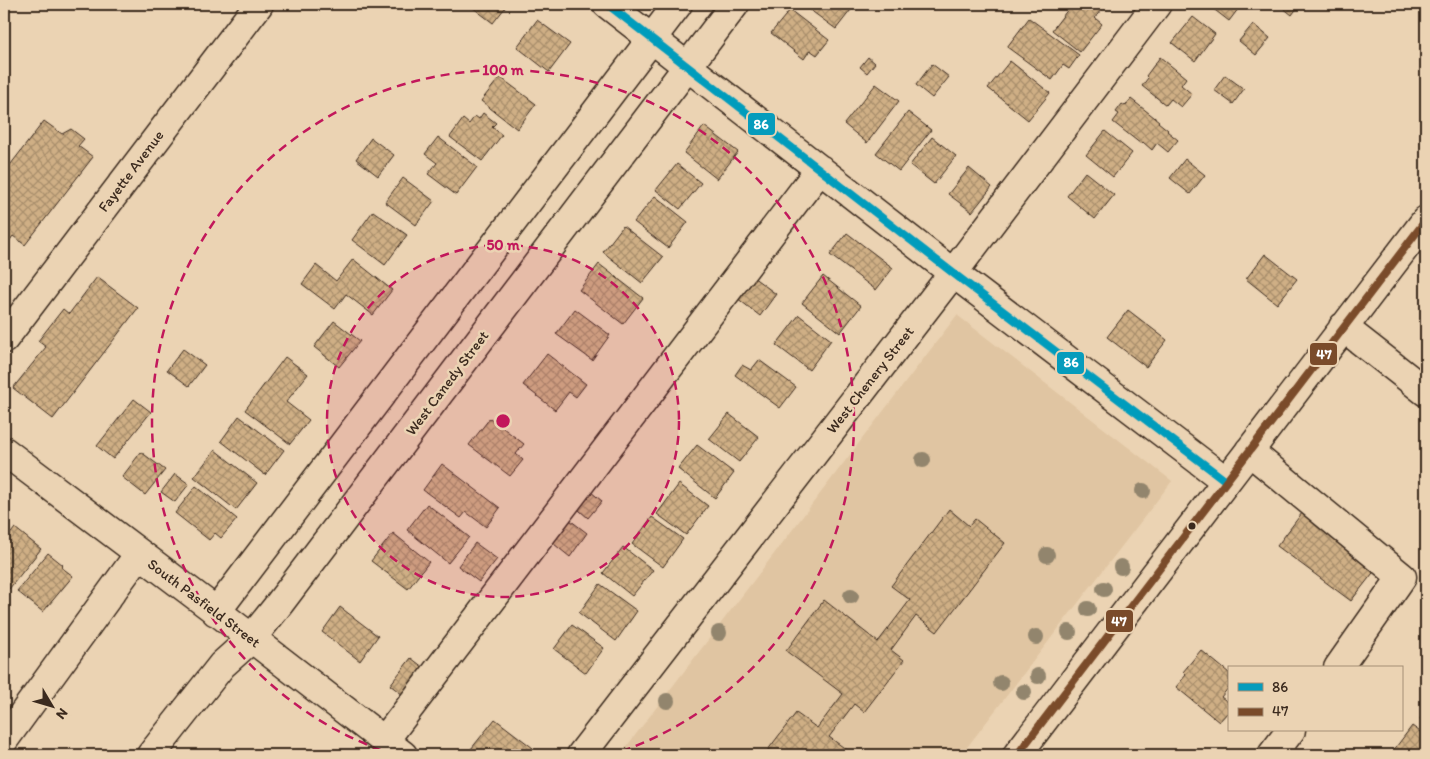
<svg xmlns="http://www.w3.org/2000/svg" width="1430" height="759" font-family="Itim,sans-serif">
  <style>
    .built { fill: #e0c5a2 }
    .building { fill: url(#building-cross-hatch); stroke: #3b2a1e }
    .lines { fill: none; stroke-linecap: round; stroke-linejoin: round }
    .minor-casing { stroke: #3b2a1e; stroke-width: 31 }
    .minor { stroke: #ebd3b3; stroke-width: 28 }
    .bus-1-casing { stroke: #ebd3b3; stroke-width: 11 }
    .bus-2-casing { stroke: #ebd3b3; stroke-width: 11 }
    .bus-1 { stroke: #069cbc; stroke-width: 8 }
    .bus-2 { stroke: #7a4b2a; stroke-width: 8 }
    .tree { fill: #92856d }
    .ring { fill: none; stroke: #c2185b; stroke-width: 2.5; stroke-dasharray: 9 6 }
    .bus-dot { fill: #3b2a1e; stroke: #ebd3b3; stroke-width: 2 }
    .labels { text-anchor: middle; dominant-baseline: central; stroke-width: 5; stroke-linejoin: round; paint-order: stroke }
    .street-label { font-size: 15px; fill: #3b2a1e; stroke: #ebd3b3 }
    .centre { fill: #c2185b; stroke: #ebd3b3; stroke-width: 2.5 }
    .ring-label { font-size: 15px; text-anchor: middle; font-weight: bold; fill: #c2185b; stroke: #ebd3b3; stroke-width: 5; stroke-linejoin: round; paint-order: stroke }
    .line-badge { stroke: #ebd3b3; stroke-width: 2 }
    .badge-label { font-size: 14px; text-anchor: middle; font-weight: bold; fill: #fff }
  </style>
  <defs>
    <pattern id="building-cross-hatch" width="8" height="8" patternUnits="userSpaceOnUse" patternTransform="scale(1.25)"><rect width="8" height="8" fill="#cfaf85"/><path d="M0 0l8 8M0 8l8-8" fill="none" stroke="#a98f6c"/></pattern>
  </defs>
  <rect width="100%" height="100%" fill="#ebd3b3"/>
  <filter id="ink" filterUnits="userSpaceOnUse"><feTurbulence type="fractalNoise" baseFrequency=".02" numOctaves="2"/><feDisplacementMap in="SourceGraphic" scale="10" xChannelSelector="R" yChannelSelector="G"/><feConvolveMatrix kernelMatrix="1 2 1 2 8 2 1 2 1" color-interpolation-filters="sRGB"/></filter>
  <g filter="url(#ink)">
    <path class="built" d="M957 315 1172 481 961 755H620Z"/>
    <path class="building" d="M375 4H390L384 11Z
      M468 4H508L493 23Z
      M802 4H851L854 6 836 29Z
      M1072 4H1099L1103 7 1095 18 1102 24 1080 52 1052 30Z
      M1207 4H1242L1229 21Z
      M1278 4H1300L1292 15Z
      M790 10 829 40 817 55 810 50 804 59 771 33Z
      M1193 17 1215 34 1195 61 1172 43Z
      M1029 18 1079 55 1069 69 1063 65 1052 80 1007 47Z
      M537 20 570 44 549 72 517 47Z
      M1253 24 1270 38 1256 55 1239 41Z
      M868 57 875 63 867 73 860 67Z
      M1160 57 1186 78 1181 85 1192 94 1181 107 1171 99 1166 105 1142 86 1148 78 1146 76Z
      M1010 61 1050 93 1028 120 988 88Z
      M932 64 949 77 932 98 916 85Z
      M1225 75 1244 89 1233 104 1214 90Z
      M500 77 536 104 517 129 481 101Z
      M876 84 899 101 867 143 844 124Z
      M1131 99 1159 121 1158 122 1168 130 1167 131 1178 140 1168 152 1157 143 1152 150 1143 142 1141 144 1113 122 1119 114 1116 112 1122 104 1125 106Z
      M908 112 931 130 899 171 876 153Z
      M483 113 496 123 492 127 502 135 482 161 450 137 463 119 469 124 475 116 479 119Z
      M44 121 62 134 71 129 84 139 78 146 93 157 25 245 13 236 4 248V173Z
      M704 126 738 152 717 179 684 153Z
      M1105 131 1132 153 1113 177 1086 155Z
      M438 137 477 167 456 195 428 174 437 163 425 154Z
      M932 137 956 156 934 184 910 165Z
      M371 138 394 155 378 176 356 159Z
      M1185 159 1205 175 1190 194 1170 178Z
      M677 164 701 183 680 209 656 190Z
      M969 168 992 187 972 212 948 194Z
      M1085 172 1114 195 1095 219 1067 196Z
      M403 178 434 201 416 225 385 202Z
      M655 196 688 222 668 248 634 222Z
      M373 211 407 235 385 265 352 240Z
      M623 226 663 257 642 283 603 252Z
      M847 233 893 268 876 290 830 255Z
      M1265 254 1297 279 1277 304 1246 279Z
      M353 259 392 290 373 315 346 294 335 309 302 284 316 265 336 281Z
      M599 264 643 298 623 324 579 290Z
      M823 276 861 306 840 333 802 303Z
      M97 277 138 308 53 419 13 388 46 347 38 341 63 309 69 314Z
      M753 277 776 294 760 316 737 298Z
      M575 309 610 335 592 360 556 334Z
      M1128 310 1167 340 1146 367 1107 337Z
      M799 315 831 340 809 370 776 345Z
      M334 321 360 341 339 367 314 347Z
      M183 349 205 365 189 386 167 370Z
      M547 354 586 384 576 397 569 392 555 410 523 385Z
      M285 357 308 374 286 402 309 420 290 444 245 410Z
      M759 360 796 387 780 408 735 375 742 365 751 370Z
      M134 399 151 412 113 459 97 446Z
      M729 414 759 437 739 462 709 439Z
      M239 416 284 450 265 475 221 441Z
      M490 418 524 444 516 454 523 460 510 476 469 445Z
      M697 445 734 473 715 498 678 469Z
      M215 450 257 483 236 510 194 477Z
      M141 452 165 470 145 495 122 477Z
      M442 464 500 508 486 527 466 512 461 518 423 490Z
      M175 474 189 484 175 502 161 492Z
      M679 484 708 506 686 535 657 514Z
      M196 486 237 519 221 538 215 533 209 540 175 513Z
      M585 487 602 501 588 518 572 504Z
      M427 504 469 537 448 563 407 530Z
      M949 509 969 526 975 519 1005 543 937 632 916 616 891 650 904 660 864 712 854 704 829 737 854 755H764L796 713 817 728 843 694 786 651 824 600 878 642 910 600 891 586Z
      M1302 513 1376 569 1351 601 1277 546Z
      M566 517 587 533 570 557 549 540Z
      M652 517 683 539 663 567 632 544Z
      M15 528 41 549 9 589 4 584V542Z
      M393 533 429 562 408 589 371 561Z
      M475 543 497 559 479 582 458 566Z
      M623 547 653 570 632 596 603 573Z
      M48 553 63 565 61 567 73 576 43 612 17 591Z
      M600 584 637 611 616 641 579 613Z
      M340 607 378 636 360 661 322 632Z
      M572 625 604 648 586 673 554 649Z
      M1201 650 1229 673V687L1221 697 1229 703V711L1219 722 1176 687 1186 675 1183 672Z
      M411 658 428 671 407 698 390 685Z
      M1426 710V724L1420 719Z
      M495 719 533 748 527 755H480L471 749Z
      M1412 726 1426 736V755H1398L1393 751Z"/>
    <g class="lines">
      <g class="minor-casing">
        <path id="minor" d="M607 4 953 273 1226 481
          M1343 327 1426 392
          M4 339 259 4
          M4 451 224 617 403 755
          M1249 451 1402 577 1338 668
          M216 612 678 4
          M4 740 139 554
          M384 741 820 169
          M151 755 222 665 251 639 276 608 735 4
          M581 755 953 273 1157 4
          M1017 755 1426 220
          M1272 755 1291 730"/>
      </g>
      <use href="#minor" class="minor"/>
      <g class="bus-1-casing">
        <path id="bus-1" d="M607 4 953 273 1226 481"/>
      </g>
      <g class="bus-2-casing">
        <path id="bus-2" d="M1017 755 1426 220"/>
      </g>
      <use href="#bus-1" class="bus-1"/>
      <use href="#bus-2" class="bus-2"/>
    </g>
    <g class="tree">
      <circle cx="923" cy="460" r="8"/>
      <circle cx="1143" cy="491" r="8"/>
      <circle cx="1047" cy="555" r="8"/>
      <circle cx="1121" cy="567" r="8"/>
      <circle cx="1104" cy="589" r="8"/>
      <circle cx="851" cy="596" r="8"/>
      <circle cx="1088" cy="609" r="8"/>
      <circle cx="1069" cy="632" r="8"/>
      <circle cx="719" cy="633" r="8"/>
      <circle cx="1036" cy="637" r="8"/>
      <circle cx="1038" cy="676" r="8"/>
      <circle cx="1001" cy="683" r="8"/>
      <circle cx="1024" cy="692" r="8"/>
      <circle cx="667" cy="701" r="8"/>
    </g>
  </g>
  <circle cx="503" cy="421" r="176" fill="#c2185b" fill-opacity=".12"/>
  <g class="ring">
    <circle cx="503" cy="421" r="176"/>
    <path d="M395 755A351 351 0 1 1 611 755"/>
  </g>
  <circle class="bus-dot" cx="1192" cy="526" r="4.5"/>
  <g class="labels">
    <g class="street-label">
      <text transform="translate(131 171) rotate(-53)">Fayette Avenue</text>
      <text transform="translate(870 380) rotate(-52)">West Chenery Street</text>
      <text transform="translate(447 383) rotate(-53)">West Canedy Street</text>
      <text transform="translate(204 603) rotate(37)">South Pasfield Street</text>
    </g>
  </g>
  <circle cx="503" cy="421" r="8" class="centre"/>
  <g class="ring-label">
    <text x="503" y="75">100 m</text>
    <text x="503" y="250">50 m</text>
  </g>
  <g class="line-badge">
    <rect x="747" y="112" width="29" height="24" rx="5" fill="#069cbc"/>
    <rect x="1309" y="342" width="29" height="24" rx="5" fill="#7a4b2a"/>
    <rect x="1056" y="351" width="29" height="24" rx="5" fill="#069cbc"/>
    <rect x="1105" y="609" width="29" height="24" rx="5" fill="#7a4b2a"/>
  </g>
  <g class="badge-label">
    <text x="761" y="129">86</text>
    <text x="1324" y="359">47</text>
    <text x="1071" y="367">86</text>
    <text x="1119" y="626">47</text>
  </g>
  <rect width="1430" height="759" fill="none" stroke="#ebd3b3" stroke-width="20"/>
  <rect x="10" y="10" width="1410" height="739" fill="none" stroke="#3b2a1e" stroke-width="2" filter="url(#ink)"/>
  <rect x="1228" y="666" width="175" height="65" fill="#ebd3b3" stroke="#a58f77"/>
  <rect x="1238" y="683" width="25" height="8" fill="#069cbc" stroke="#a58f77"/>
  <text x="1272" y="692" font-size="15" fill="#3b2a1e">86</text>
  <rect x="1238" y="708" width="25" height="8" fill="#7a4b2a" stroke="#a58f77"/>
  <text x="1272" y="716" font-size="15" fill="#3b2a1e">47</text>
  <g transform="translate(52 706) rotate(128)" stroke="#ebd3b3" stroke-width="4" paint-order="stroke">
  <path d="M0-4L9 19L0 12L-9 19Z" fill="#3b2a1e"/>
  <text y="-8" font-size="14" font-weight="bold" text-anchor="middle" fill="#3b2a1e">N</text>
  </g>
</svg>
